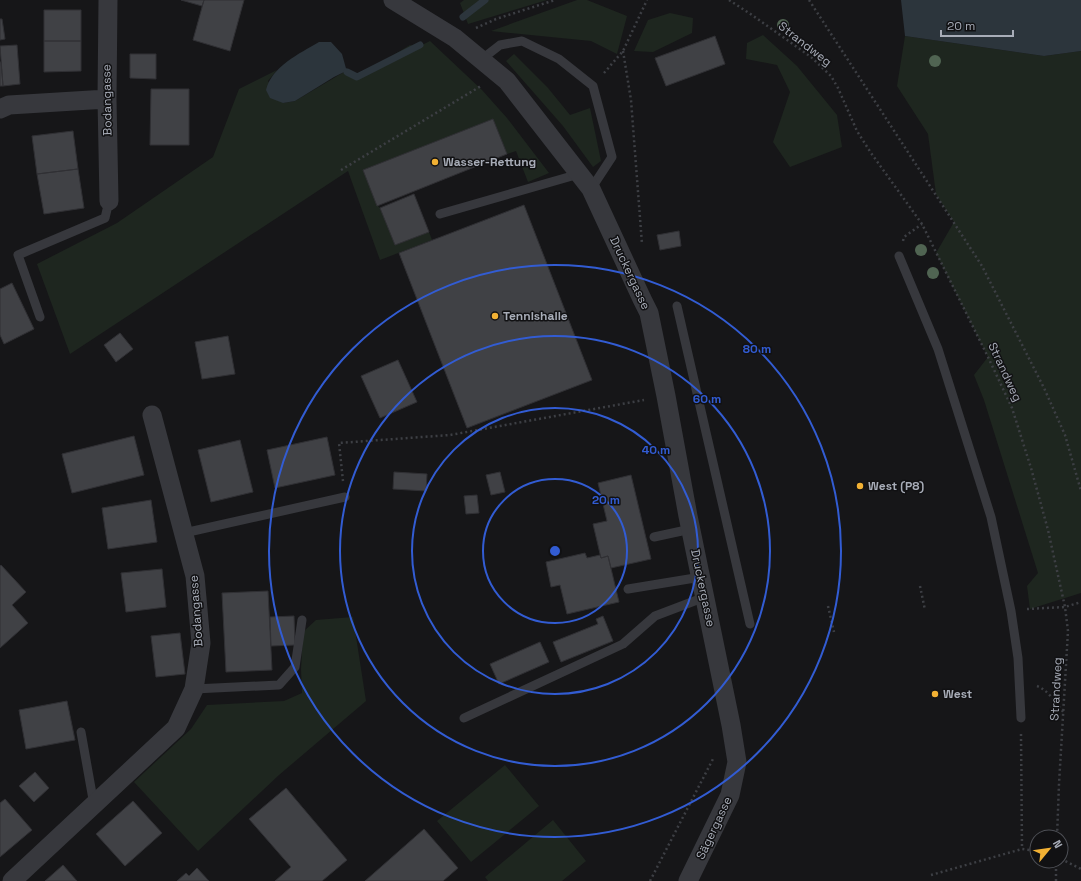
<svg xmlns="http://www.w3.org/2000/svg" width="1081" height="881" font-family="'Space Grotesk',sans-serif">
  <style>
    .green { fill: #1e261f }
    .water { fill: #2c353c }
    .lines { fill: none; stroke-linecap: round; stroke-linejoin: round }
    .stream { stroke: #2c353c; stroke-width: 7 }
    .building { fill: #404145; stroke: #303034 }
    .path { stroke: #3d3f44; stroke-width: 2.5; stroke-dasharray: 2 3; stroke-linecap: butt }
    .service { stroke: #37383d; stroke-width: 9 }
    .minor { stroke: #37383d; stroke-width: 19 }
    .tree { fill: #506452 }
    .ring { fill: none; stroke: #325cd3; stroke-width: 2 }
    .poi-dot { fill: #f2b134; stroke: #111113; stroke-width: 1.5 }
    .labels { text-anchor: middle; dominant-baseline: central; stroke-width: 3; stroke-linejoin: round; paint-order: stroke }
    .street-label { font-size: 12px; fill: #a8adb8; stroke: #111113 }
    .poi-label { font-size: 12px; font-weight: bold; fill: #a8adb8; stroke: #111113; text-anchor: start }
    .centre { fill: #325cd3; stroke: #111113; stroke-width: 2 }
    .ring-label { font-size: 12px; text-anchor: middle; font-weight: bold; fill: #325cd3; stroke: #111113; stroke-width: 3; stroke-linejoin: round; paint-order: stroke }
  </style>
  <rect width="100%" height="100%" fill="#161618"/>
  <path class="green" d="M464 0H547L468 24 460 3Z
    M577 0H587L627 16 617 54 591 41 491 31Z
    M670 13 693 18 692 33 653 52 634 51 648 20Z
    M763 35 797 66 837 115 842 147 790 167 773 142 790 92 777 65 746 59 747 43Z
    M905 36 1044 56 1081 51V593L1030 609 1027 586 1038 573 984 400 974 375 988 357 936 253 954 222 936 194 928 134 897 86Z
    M430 41 482 90 507 118 549 173 528 182 516 151 507 154 493 119 363 170 377 205 380 208 395 245 429 232 432 240 380 260 348 171 70 354 37 264 117 223 213 157 239 89 277 70 268 81 283 103 295 101 344 72H347L357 77 410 45 418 47Z
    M514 54 548 88 570 115 590 108 601 161 593 167 563 126 506 61Z
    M353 617 366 701 279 775 198 851 134 782 191 729 207 705 284 701 302 693 301 669 303 632 316 620Z
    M505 765 539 806 471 862 437 821Z
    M553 820 586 861 562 881H488L485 877Z"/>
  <path class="water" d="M901 0H1081V51L1044 56 905 36Z
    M319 42H331L342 54 347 72H344L334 77 295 101 283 103 270 98 266 90C272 66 299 54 319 42Z"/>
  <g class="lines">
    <path class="stream" d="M463 17 485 0
      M347 72 357 77 420 45"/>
  </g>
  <path class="building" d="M181 0H204L202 6Z
    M204 0H244L230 51 193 40Z
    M44 10H81V41H44Z
    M0 19H2L5 39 0 40Z
    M715 36 725 64 666 86 655 58Z
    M44 41H81V71L44 72Z
    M17 45 20 84 3 86 0 46Z
    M130 54H156V79L130 78Z
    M0 62H1L3 86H0Z
    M151 89H189V145H150Z
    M493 119 507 154 377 206 363 170Z
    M73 131 78 169 37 174 32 136Z
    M78 169 84 208 44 214 37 174Z
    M414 194 429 232 395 245 380 208Z
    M524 205 592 380 467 428 399 253Z
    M679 231 681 246 660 250 657 235Z
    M12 283 34 329 4 344 0 335V289Z
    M120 333 133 349 116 362 104 345Z
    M228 336 235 374 202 379 195 342Z
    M398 360 417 402 380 418 361 376Z
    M134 436 144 475 72 493 62 454Z
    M327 437 335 475 275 488 267 450Z
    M240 440 253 492 211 502 198 450Z
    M394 472 427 474 426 491 393 489Z
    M500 472 505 492 491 495 486 475Z
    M631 475 651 559 611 568 608 556 601 558 593 524 607 521 598 483Z
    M477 495 479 513 466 514 464 496Z
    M151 500 157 542 108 549 102 508Z
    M585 553 587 558 600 555 601 558 608 556 619 602 567 614 560 585 551 587 546 562Z
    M1 565 26 592 12 605 28 623 0 648V566Z
    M162 569 166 607 126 612 121 573Z
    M268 591 272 670 226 672 222 593Z
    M294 616 295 645 271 646 270 617Z
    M603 616 613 641 561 662 553 642 598 624 596 619Z
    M180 633 185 674 156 677 151 636Z
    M540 642 549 662 499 684 490 664Z
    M67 701 75 740 26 749 19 710Z
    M35 772 49 788 34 802 19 786Z
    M286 788 347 860 322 881H275L291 867 249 819Z
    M5 799 32 830 0 857V803Z
    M133 801 162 833 125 866 96 834Z
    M424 829 458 868 443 881H365Z
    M63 865 77 881H45Z
    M197 868 209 881H177L186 873 189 876Z"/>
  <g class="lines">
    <path class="path" d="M729 0 752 15 811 57 831 76 838 88 857 131 871 153 922 224 988 357 1012 408 1031 468 1048 530 1065 607 1068 631 1059 784 1057 837
      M809 0 982 266 1044 388 1065 435 1081 491
      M476 28 496 19 555 0
      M623 51 631 100 642 244
      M604 73 623 51 647 0
      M341 170 481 86
      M903 241 904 237 922 224
      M343 481 339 443 450 435 644 400
      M920 586 925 610
      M828 606 834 632
      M1027 609 1065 607 1081 602
      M1037 686C1048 690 1057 704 1064 713
      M1021 734 1022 849
      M1061 859 1081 869
      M931 875 1022 849 1037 851
      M650 881 714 757
      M1056 881V861"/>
    <path class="service" d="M482 59 500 45 522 41 559 59 593 86 612 157 591 189
      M440 214 579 174
      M899 256 938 349 991 517 1011 611 1018 658 1021 718
      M677 306 750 624
      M40 317 18 255 105 218 109 201
      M184 533 345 497
      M654 537 691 529
      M628 589 701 577
      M194 689 279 685 295 667 302 620
      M464 718 623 644 655 616 705 597
      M81 732 94 805"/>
    <path class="minor" d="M108 0 107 99 109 201
      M393 0 455 38 507 81 591 189 642 299 649 313 666 396 688 516 731 725 737 762 730 795 688 881
      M0 109 9 105 107 99
      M12 881 176 728 194 689 201 643 195 576 152 415"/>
  </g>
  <g class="tree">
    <circle cx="783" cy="25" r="6"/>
    <circle cx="935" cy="61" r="6"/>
    <circle cx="921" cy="250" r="6"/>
    <circle cx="933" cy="273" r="6"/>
  </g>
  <g class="ring">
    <circle cx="555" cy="551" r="72"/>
    <circle cx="555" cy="551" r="143"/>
    <circle cx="555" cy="551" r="215"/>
    <circle cx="555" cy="551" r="286"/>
  </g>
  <g class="poi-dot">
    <circle cx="435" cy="162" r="4"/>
    <circle cx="495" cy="316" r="4"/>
    <circle cx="860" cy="486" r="4"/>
    <circle cx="935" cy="694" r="4"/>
  </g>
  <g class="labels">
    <g class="street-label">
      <text transform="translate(805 44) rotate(38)">Strandweg</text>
      <text transform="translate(107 100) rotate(-91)">Bodangasse</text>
      <text transform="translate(630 273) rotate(65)">Druckergasse</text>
      <text transform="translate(1005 372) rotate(65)">Strandweg</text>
      <text transform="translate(703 588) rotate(78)">Druckergasse</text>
      <text transform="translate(196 611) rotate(-94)">Bodangasse</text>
      <text transform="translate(1056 689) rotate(-87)">Strandweg</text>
      <text transform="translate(714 828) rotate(-65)">Sägergasse</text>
    </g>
    <g class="poi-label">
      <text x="443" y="162">Wasser-Rettung</text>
      <text x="503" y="316">Tennishalle</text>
      <text x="868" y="486">West (P8)</text>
      <text x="943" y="694">West</text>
    </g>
  </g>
  <circle cx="555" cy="551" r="6" class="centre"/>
  <g class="ring-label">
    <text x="757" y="353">80 m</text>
    <text x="707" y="403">60 m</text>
    <text x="656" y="454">40 m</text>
    <text x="606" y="504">20 m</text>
  </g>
  <g transform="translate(1049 849) rotate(61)"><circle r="19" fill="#111113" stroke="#4d4f55"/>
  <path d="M0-3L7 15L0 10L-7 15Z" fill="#f2b134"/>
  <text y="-6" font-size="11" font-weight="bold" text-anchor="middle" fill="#a8adb8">N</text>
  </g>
  <path d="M941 30v6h72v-6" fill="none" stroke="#a8adb8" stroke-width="2"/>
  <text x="947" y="30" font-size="12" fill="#a8adb8" stroke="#111113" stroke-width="3" paint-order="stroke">20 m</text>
</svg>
